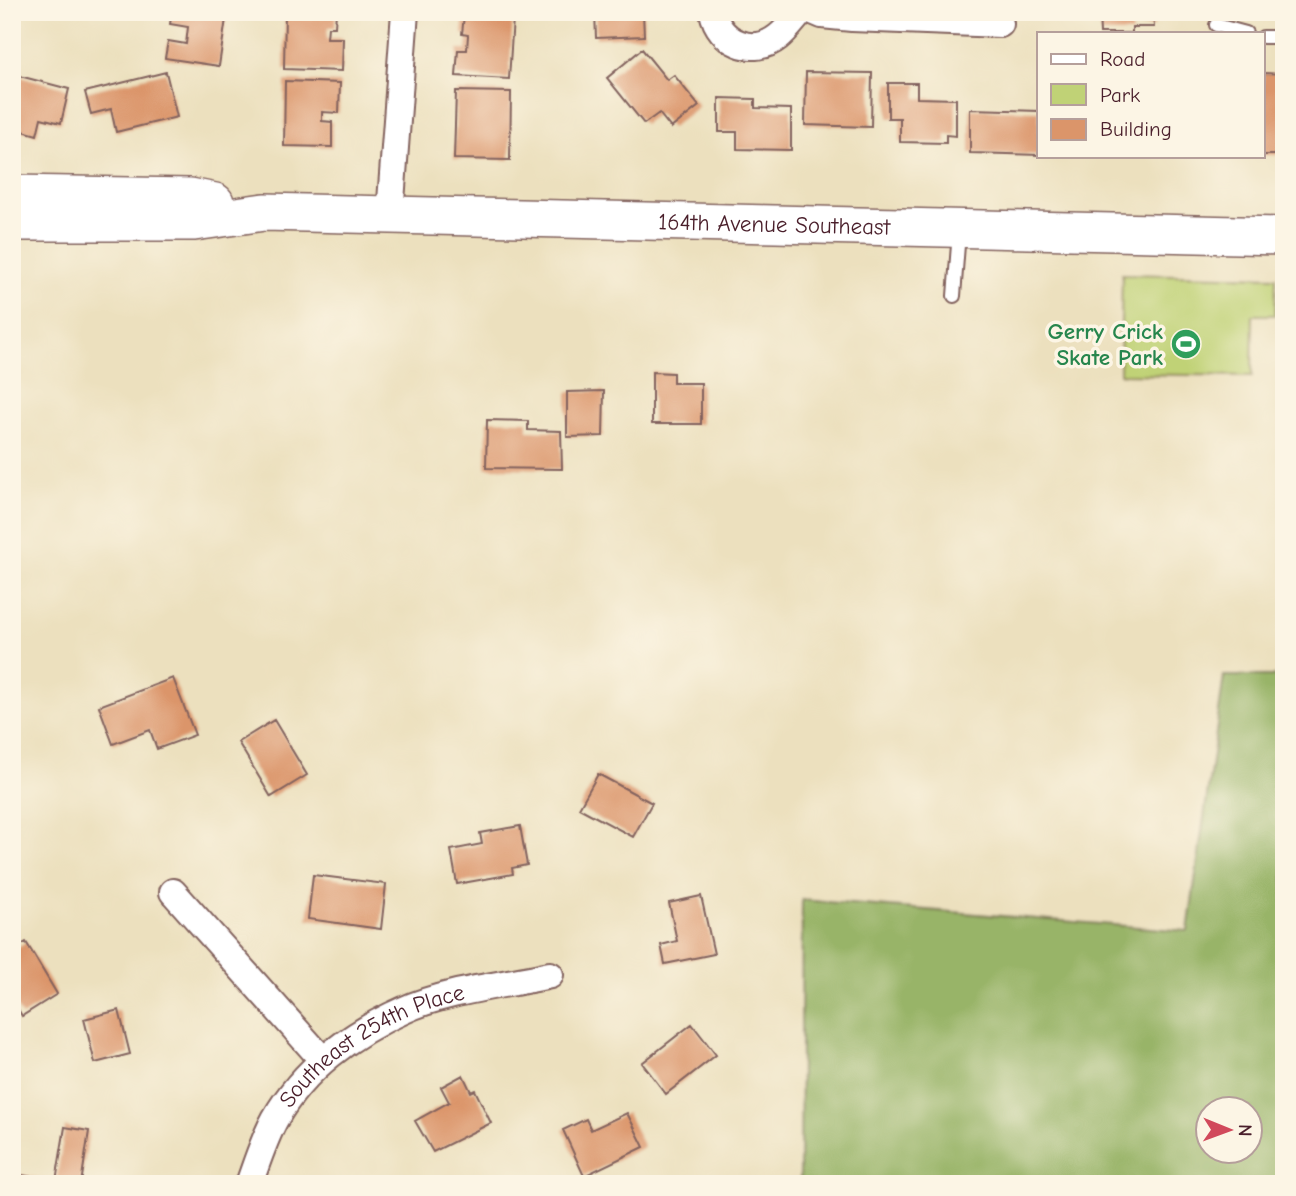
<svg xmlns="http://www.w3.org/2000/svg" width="1296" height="1196" font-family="'Comic Neue',sans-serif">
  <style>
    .green { fill: #c0d276; stroke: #857850; stroke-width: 2 }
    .forest { fill: #98b467; stroke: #716a49; stroke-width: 2; fill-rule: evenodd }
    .building { fill: #db956a }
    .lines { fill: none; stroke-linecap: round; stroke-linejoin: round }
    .lane-casing { stroke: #83635e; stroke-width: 16 }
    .street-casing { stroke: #83635e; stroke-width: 30 }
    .secondary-casing { stroke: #83635e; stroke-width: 40 }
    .lane { stroke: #fff; stroke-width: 12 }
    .street { stroke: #fff; stroke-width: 26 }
    .secondary { stroke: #fff; stroke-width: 37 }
    .labels { text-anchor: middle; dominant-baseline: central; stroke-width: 7; stroke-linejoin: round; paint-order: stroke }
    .street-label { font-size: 23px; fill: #4a1f2b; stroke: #fcf5e5 }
    .leisure-label { font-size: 23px; font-weight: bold; fill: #27864d; stroke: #fcf5e5; text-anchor: end }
  </style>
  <rect width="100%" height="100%" fill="#fcf5e5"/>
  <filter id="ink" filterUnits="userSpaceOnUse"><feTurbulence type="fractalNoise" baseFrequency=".0143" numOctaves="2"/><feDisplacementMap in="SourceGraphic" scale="14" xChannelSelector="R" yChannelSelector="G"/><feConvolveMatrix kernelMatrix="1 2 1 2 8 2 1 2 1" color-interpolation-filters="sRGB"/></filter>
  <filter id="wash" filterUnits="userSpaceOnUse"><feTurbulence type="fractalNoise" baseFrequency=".00686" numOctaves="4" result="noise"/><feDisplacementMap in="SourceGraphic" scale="28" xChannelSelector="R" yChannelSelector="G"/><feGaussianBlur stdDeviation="1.57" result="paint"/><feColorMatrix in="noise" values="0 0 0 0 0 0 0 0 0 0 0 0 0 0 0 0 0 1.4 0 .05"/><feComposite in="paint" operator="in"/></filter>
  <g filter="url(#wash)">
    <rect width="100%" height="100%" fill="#ece0be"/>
    <path class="green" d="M1122 274 1276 277 1275 315H1253L1252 376 1120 374Z"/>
    <path class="forest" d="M1224 676H1284V1184H800L802 900 1188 931ZM1208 1108H1250V1150H1208Z"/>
    <g id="blocks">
      <path class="building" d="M172 12H227L219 66 165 58 168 41 186 44 188 27 170 24Z
        M285 12H336L335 27H328L327 38H343L342 71 284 69Z
        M595 12H643L644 36 596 38Z
        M1099 12H1153L1154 27H1132V33H1100Z
        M464 15 513 18 509 79 456 76 458 50H467L468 35 462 34Z
        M642 49 667 80 674 75 699 106 671 128 659 113 644 124 607 78Z
        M166 72 177 117 116 132 111 109 91 114 85 92Z
        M806 72 872 73 871 127 805 125Z
        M1263 73 1284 74V155H1263Z
        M12 74 69 89 61 123 41 118 37 135 12 128Z
        M285 81 340 83 339 113 322 112V121L332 122V147L284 146Z
        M888 83H917V98L956 99V136L946 135V143L900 142V118H888Z
        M456 91 511 92 510 160 454 159Z
        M719 98 755 99V108L791 109V150L737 149V132H719Z
        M970 109 1039 111V155L970 153Z
        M652 372 673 373V383H701V424H652Z
        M604 391 603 436 567 437V392Z
        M487 420 528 421V430L561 431 562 469 486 468Z
        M173 678 195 735 157 749 150 730 113 744 99 706Z
        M274 720 307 775 271 797 238 742Z
        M598 774 652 803 633 837 579 808Z
        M520 826 527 865 512 868 513 874 457 884 451 850 482 844 480 833Z
        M313 875 386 884 381 929 308 919Z
        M701 896 714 954 665 964 661 945 677 941 669 903Z
        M26 942 57 994 22 1016 12 999V950Z
        M119 1010 130 1054 95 1063 84 1019Z
        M692 1024 716 1055 666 1094 642 1063Z
        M463 1075 471 1092 475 1090 491 1123 433 1152 415 1121 449 1102 441 1087Z
        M627 1113 644 1147 584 1176 563 1130 586 1119 591 1130Z
        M65 1127 89 1131 81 1184H19L21 1175 56 1181Z"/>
    </g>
  </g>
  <g filter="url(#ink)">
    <use href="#blocks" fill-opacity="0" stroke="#83635e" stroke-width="2"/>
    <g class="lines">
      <g class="lane-casing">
        <path id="lane" d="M1216 25 1246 33
          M1263 37H1284
          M954 296 959 232"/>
      </g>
      <g class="street-casing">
        <g id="street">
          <path d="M713 12C719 42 753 57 778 37 786 31 794 20 801 12"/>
          <path d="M815 12 822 15 852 18 1000 24"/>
          <path d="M390 215 405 12"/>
          <path d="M173 892 322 1059"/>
          <path id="s1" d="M249 1184C257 1162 264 1139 275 1119 303 1069 352 1033 404 1010 445 991 505 985 550 975"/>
        </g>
      </g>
      <g class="secondary-casing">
        <g id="secondary">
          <path d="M12 194 190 197 215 202"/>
          <path id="s2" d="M12 222H194L264 212 1284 236"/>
        </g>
      </g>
      <use href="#lane" class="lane"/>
      <use href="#street" class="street"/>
      <use href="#secondary" class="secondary"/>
    </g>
  </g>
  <defs>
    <g id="stadium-disc" transform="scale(1.575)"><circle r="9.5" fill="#2e9e5b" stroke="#fcf5e5"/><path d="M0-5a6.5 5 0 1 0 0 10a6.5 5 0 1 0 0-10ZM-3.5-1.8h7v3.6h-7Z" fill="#fff"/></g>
  </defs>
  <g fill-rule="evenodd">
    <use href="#stadium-disc" x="1186" y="344"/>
  </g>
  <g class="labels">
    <g class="street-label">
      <text stroke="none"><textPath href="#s2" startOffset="763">164th Avenue Southeast</textPath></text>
      <text stroke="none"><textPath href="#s1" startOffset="196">Southeast 254th Place</textPath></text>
    </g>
    <g class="leisure-label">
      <text x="1163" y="331">Gerry Crick<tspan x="1163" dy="26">Skate Park</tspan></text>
    </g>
  </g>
  <rect width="1296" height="1196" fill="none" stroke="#fcf5e5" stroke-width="42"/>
  <rect x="1037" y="32" width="228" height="126" fill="#fcf5e5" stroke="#b59f9b" stroke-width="2"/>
  <rect x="1051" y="54" width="35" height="10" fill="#ffffff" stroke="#b59f9b" stroke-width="2"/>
  <text x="1100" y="66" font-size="21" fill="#4a1f2b">Road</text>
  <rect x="1051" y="84" width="35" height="21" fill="#c0d276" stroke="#b59f9b" stroke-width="2"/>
  <text x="1100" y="102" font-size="21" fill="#4a1f2b">Park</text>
  <rect x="1051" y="119" width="35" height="21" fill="#db956a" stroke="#b59f9b" stroke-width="2"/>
  <text x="1100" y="136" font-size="21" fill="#4a1f2b">Building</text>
  <g transform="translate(1229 1130) rotate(91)"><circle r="33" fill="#fcf5e5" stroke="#b59f9b" stroke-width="2"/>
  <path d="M0-5L12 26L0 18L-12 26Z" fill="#d1495b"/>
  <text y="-10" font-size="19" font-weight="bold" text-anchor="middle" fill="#4a1f2b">N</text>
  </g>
</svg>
